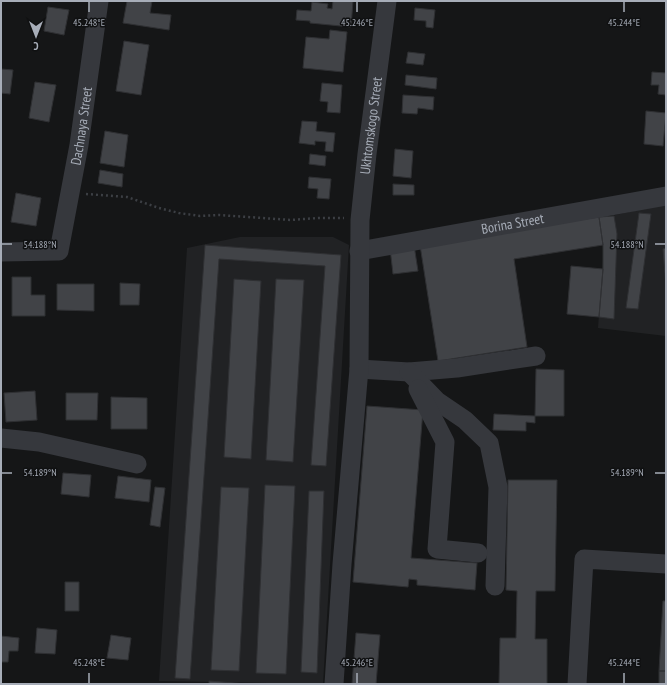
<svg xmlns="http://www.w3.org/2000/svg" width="667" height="685" font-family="'PT Sans Narrow',sans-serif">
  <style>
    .built { fill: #212224 }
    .building { fill: #414347; stroke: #2f3033 }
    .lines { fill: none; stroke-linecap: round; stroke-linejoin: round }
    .path { stroke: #3c3f44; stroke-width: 2.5; stroke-dasharray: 2 3; stroke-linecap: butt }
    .minor { stroke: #36383d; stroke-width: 19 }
    .ticks { fill: none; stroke: #a7adb8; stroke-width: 1.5 }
    .labels { text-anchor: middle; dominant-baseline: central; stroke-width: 3; stroke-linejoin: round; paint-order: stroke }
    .street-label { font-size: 14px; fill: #a7adb8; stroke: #101112 }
    .ticks-label { font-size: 10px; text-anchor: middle; fill: #a7adb8; stroke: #101112; stroke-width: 3; stroke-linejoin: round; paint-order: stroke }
  </style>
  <rect width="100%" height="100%" fill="#151617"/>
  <path class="built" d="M666 204V336L598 328 606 217Z
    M240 237H333L349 245 323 684 159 681 187 248Z"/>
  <path class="building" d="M127 1H152L150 13 171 15 169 30 123 23Z
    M333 1H353L351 27 310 23V21L296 20 297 10 311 11 312 2 328 4 327 8 332 9Z
    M48 7 69 10 64 35 44 31Z
    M415 8 435 10 433 28 426 27V21L414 20Z
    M330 30 347 32 343 72 303 68 306 37 329 39Z
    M124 41 149 45 141 95 116 91Z
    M408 52 425 54 423 65 406 63Z
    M1 69 13 70 10 94 1 93Z
    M652 72 666 73V95L658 94 659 85H651Z
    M406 75 437 78 436 89 405 85Z
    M35 82 56 85 49 122 29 118Z
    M322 83 342 85 340 113 327 112 328 102 320 101Z
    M403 95 434 97 433 110 418 108 417 114 402 113Z
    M646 111 666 113 663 146 644 144Z
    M302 121 317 122 316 131 335 133 333 152 325 151 326 142 315 141V145L299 143Z
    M105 131 128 135 124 167 100 163Z
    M395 149 413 151 411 178 393 176Z
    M310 154 326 156 325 166 309 164Z
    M100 170 123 174 122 187 98 183Z
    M309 177 331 179 329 199 317 198 318 189 308 188Z
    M393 184 414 185V195H393Z
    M16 193 41 198 36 226 11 222Z
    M639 213 651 214 638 309 626 308Z
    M614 216 617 234 614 319 599 317 603 269V245L599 217Z
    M599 217 603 245 514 259 527 347 438 361 420 245Z
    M205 245 341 255 326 466 311 465 325 266 219 259 190 679 175 678Z
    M414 245 418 271 393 274 390 248Z
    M666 248V286L663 249Z
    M571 266 603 269 599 317 567 314Z
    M12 277H31V295H45V316H12Z
    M234 279 261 281 251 459 224 457Z
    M276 279 304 280 293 462 266 460Z
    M120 283 140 284 139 305H120Z
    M57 284H94V311L57 310Z
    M536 369 564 370V416H535Z
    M35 391 37 420 6 422 4 393Z
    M66 393H98L97 420H66Z
    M111 397 147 398V429H111Z
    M367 406 423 410 411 558 477 563 475 590 417 585V580L409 579 408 587 353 582Z
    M494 414 535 416V423L526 422V431L493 430Z
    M63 473 91 475 89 497 61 494Z
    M118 476 151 480 149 502 115 498Z
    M508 480H557L555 591H536L535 639H547V684H499L500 638H516L517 591 506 590Z
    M265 485 295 486 286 674 256 673Z
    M155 487 165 488 160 527 150 525Z
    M221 487 249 488 239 671 211 670Z
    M309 491H324L317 673 301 672Z
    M65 582H79V611H65Z
    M663 601H666V671H659Z
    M37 628 57 630 55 654 35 653Z
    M356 633 380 635 376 684H352Z
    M111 635 131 638 128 660 107 658Z
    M1 636 19 638 18 651H9L8 662H1Z
    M659 671H666V684H659Z
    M209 681 247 684H209Z"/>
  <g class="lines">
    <path class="path" d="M86 194 127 197 159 208 179 213 200 216 219 215 291 220 318 218H344"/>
    <g class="minor">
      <path id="s1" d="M359 251 666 196"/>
      <path id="s2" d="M1 252 59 251 79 145 99 1"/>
      <path d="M359 369 409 372 457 368 536 356"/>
      <path d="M409 372 437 401 465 420 489 443 498 487 495 586"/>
      <path d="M418 389 445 442 437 549 478 553"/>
      <path d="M1 438 39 442 137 464"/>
      <path id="s3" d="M334 684 342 564 359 369 360 220 367 154 387 1"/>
      <path d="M577 684 584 559 666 564"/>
    </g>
  </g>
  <path class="ticks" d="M89 2V12M357 2V12M624 2V12M2 244H12M655 244H665M2 473H12M655 473H665M89 673V683M357 673V683M624 673V683"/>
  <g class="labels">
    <g class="street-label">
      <text stroke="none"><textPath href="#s2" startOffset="185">Dachnaya Street</textPath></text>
      <text stroke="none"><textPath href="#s3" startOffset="560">Ukhtomskogo Street</textPath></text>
      <text stroke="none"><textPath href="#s1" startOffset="156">Borina Street</textPath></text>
    </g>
  </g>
  <g class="ticks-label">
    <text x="89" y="26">45.248°E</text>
    <text x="357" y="26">45.246°E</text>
    <text x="624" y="26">45.244°E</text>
    <text x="627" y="248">54.188°N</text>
    <text x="40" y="248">54.188°N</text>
    <text x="627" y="476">54.189°N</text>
    <text x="40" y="476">54.189°N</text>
    <text x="89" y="666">45.248°E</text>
    <text x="357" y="666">45.246°E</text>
    <text x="624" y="666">45.244°E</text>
  </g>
  <rect width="667" height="685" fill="none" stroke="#a7adb8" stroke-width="4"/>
  <g transform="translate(36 36) rotate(180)" stroke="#101112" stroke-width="3" paint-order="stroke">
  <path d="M0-3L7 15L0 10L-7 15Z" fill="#a7adb8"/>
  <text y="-6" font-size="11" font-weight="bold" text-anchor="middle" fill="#a7adb8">С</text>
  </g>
</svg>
